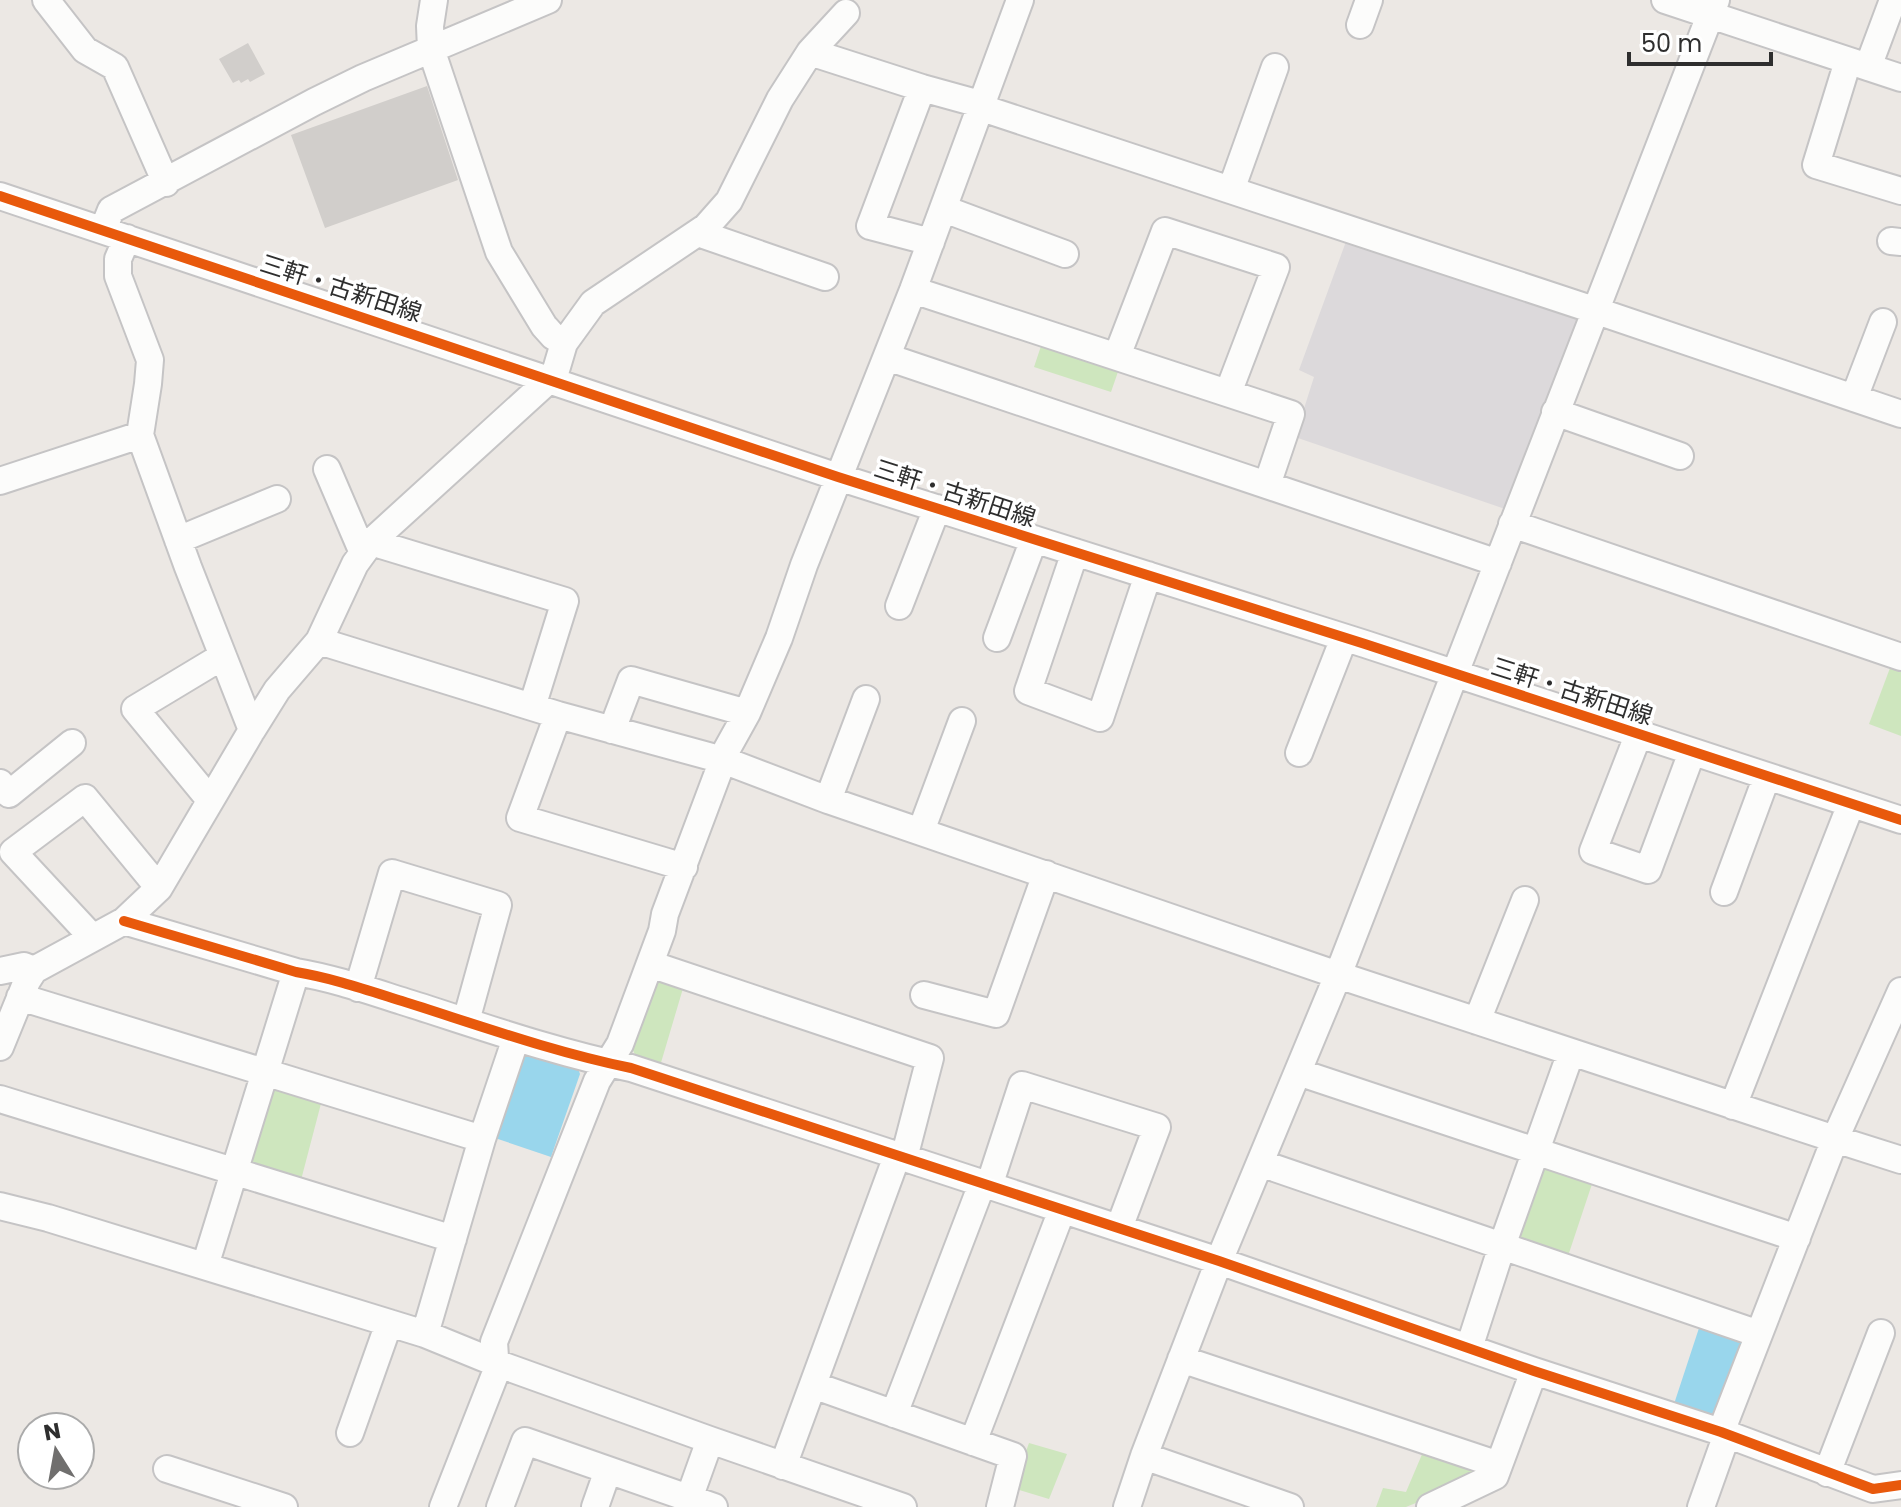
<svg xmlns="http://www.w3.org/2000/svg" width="1901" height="1507" font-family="Poppins,'Noto Sans JP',sans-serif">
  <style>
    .industrial { fill: #dcd9db }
    .green { fill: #cee6be }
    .water { fill: #99d6ec }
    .building { fill: #d1cecb }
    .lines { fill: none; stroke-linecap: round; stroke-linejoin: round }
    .minor-casing { stroke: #c5c4c5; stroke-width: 30 }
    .minor { stroke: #fcfcfb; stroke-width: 26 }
    .cycleway-casing { stroke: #fff; stroke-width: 15 }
    .cycleway { stroke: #e8590c; stroke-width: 10 }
    .labels { text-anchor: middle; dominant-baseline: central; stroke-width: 7; stroke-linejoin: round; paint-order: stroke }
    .street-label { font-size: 24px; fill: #2e2e2e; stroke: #fff }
  </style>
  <rect width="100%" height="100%" fill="#ece8e4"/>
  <path class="industrial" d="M1348 236 1575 308 1581 323 1508 510 1295 437 1314 377 1299 370Z"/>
  <path class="green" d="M1043 340 1120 366 1111 392 1034 367Z
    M1893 660 1901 663V736L1869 724Z
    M666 979 684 985 660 1066 637 1059 631 1046 654 982Z
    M283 1083 323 1096 301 1180 255 1167 250 1156 272 1088Z
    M1547 1165 1593 1181 1567 1259 1516 1237 1539 1167Z
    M1029 1443 1067 1454 1049 1499 1013 1488Z
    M1423 1452 1477 1470V1478L1406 1507H1376L1383 1488 1406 1492Z"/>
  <path class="water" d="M529 1050 576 1063 580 1074 551 1157 492 1137 519 1056Z
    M1700 1325 1741 1339 1745 1346 1720 1409 1708 1416 1674 1404Z"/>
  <path class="building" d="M248 43 265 74 250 82 248 79 241 83 239 80 233 83 219 59Z
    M427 86 458 180 325 228 291 135Z"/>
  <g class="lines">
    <g class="minor-casing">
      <path id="minor" d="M46 0 85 50 115 67 166 183
        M434 0 430 26 431 49 499 252 544 326 553 336 564 343
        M1665 0 1901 78
        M1360 25 1369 0
        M810 52 922 88 980 104 988 110 1594 310 1901 414
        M1848 61 1816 165 1901 191
        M1868 67 1893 0
        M922 88 870 226 931 242
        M1231 190 1275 67
        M0 196 838 477 1365 644 1901 820
        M944 209 1065 254
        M103 230 111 210 314 102 363 78 548 0
        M698 233 825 277
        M127 238 118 259V276L150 360 148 384 140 435 188 567 252 730
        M1891 241 1901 242
        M913 290 1291 414 1267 485
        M1117 356 1165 231 1276 267 1228 393
        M887 357 1498 563
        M1854 398 1883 322
        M1555 412 1680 456
        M327 469 363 553
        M0 481 140 435
        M1512 524 1901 657
        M178 540 277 499
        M371 542 565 601 532 707
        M1075 552 1028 691 1100 718 1148 575
        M899 606 937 508
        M997 638 1034 539
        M319 641 558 715 723 760 828 800 1338 975 1835 1139 1901 1160
        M558 715 520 818 684 867
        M612 730 631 680 747 713
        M1639 733 1593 851 1648 870 1692 752
        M1299 753 1344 638
        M0 783 9 794 72 743
        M210 800 135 709 223 656
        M828 800 866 699
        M921 831 962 721
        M1724 892 1767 776
        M124 921 296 972C332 978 367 990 402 1001 478 1025 553 1052 631 1068L1219 1261 1534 1371 1721 1432 1873 1489 1901 1485
        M92 937 13 852 85 798 159 888
        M650 964 930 1058 904 1158
        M0 971 24 966 34 970
        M358 988 392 873 498 905 466 1021
        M924 995 996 1014 1046 874
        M20 997 482 1139
        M1477 1021 1525 900
        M0 1047 27 981 34 970 124 921 159 888 252 730 277 690 319 641 355 564 371 542 550 379 556 370 564 343 593 303 706 227 729 201 780 99 810 52 846 13
        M1298 1072 1797 1238
        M0 1099 453 1239
        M1733 1106 1851 804
        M1260 1163 1759 1334
        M989 1186 1022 1085 1157 1127 1119 1228
        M0 1206 48 1218 425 1334 496 1363 710 1440 903 1507
        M205 1266 296 972
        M425 1334 482 1139 516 1038
        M1469 1348 1502 1246 1571 1052
        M1181 1359 1499 1465
        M813 1385 1013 1456 1000 1507
        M894 1414 982 1184
        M1721 1432 1835 1139 1901 991
        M350 1433 389 1323
        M973 1442 1062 1210
        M1144 1456 1290 1507
        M783 1466 897 1156
        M167 1469 284 1507
        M1827 1473 1881 1333
        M443 1507 496 1372 494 1342 597 1081 620 1044 662 931 665 914 727 749 747 713 779 638 804 565 913 290 1020 0
        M500 1507 525 1441 714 1507
        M595 1507 608 1470
        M686 1507 710 1440
        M1127 1507 1144 1456 1219 1261 1338 975 1716 0
        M1430 1507 1495 1476 1534 1371
        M1701 1507 1727 1434"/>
    </g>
    <use href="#minor" class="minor"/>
    <g class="cycleway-casing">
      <path id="cycleway" d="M0 196 838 477 1365 644 1901 820
        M124 921 296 972C332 978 367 990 402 1001 478 1025 553 1052 631 1068L1219 1261 1534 1371 1721 1432 1873 1489 1901 1485"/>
    </g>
    <use href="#cycleway" class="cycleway"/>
  </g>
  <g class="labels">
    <g class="street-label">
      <text transform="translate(341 288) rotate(18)">三軒・古新田線</text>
      <text transform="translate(955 493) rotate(18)">三軒・古新田線</text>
      <text transform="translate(1572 691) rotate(18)">三軒・古新田線</text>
    </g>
  </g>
  <g transform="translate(56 1451) rotate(349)"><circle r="38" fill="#ffffff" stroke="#ababab" stroke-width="2"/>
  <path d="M0-6L14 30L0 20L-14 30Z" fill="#706f6e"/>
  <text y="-12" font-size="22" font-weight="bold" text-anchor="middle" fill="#2e2e2e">N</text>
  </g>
  <path d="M1629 52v12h142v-12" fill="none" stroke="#2e2e2e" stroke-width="4"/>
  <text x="1641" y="52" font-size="24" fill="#2e2e2e" stroke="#ffffff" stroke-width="6" paint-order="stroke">50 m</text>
</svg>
